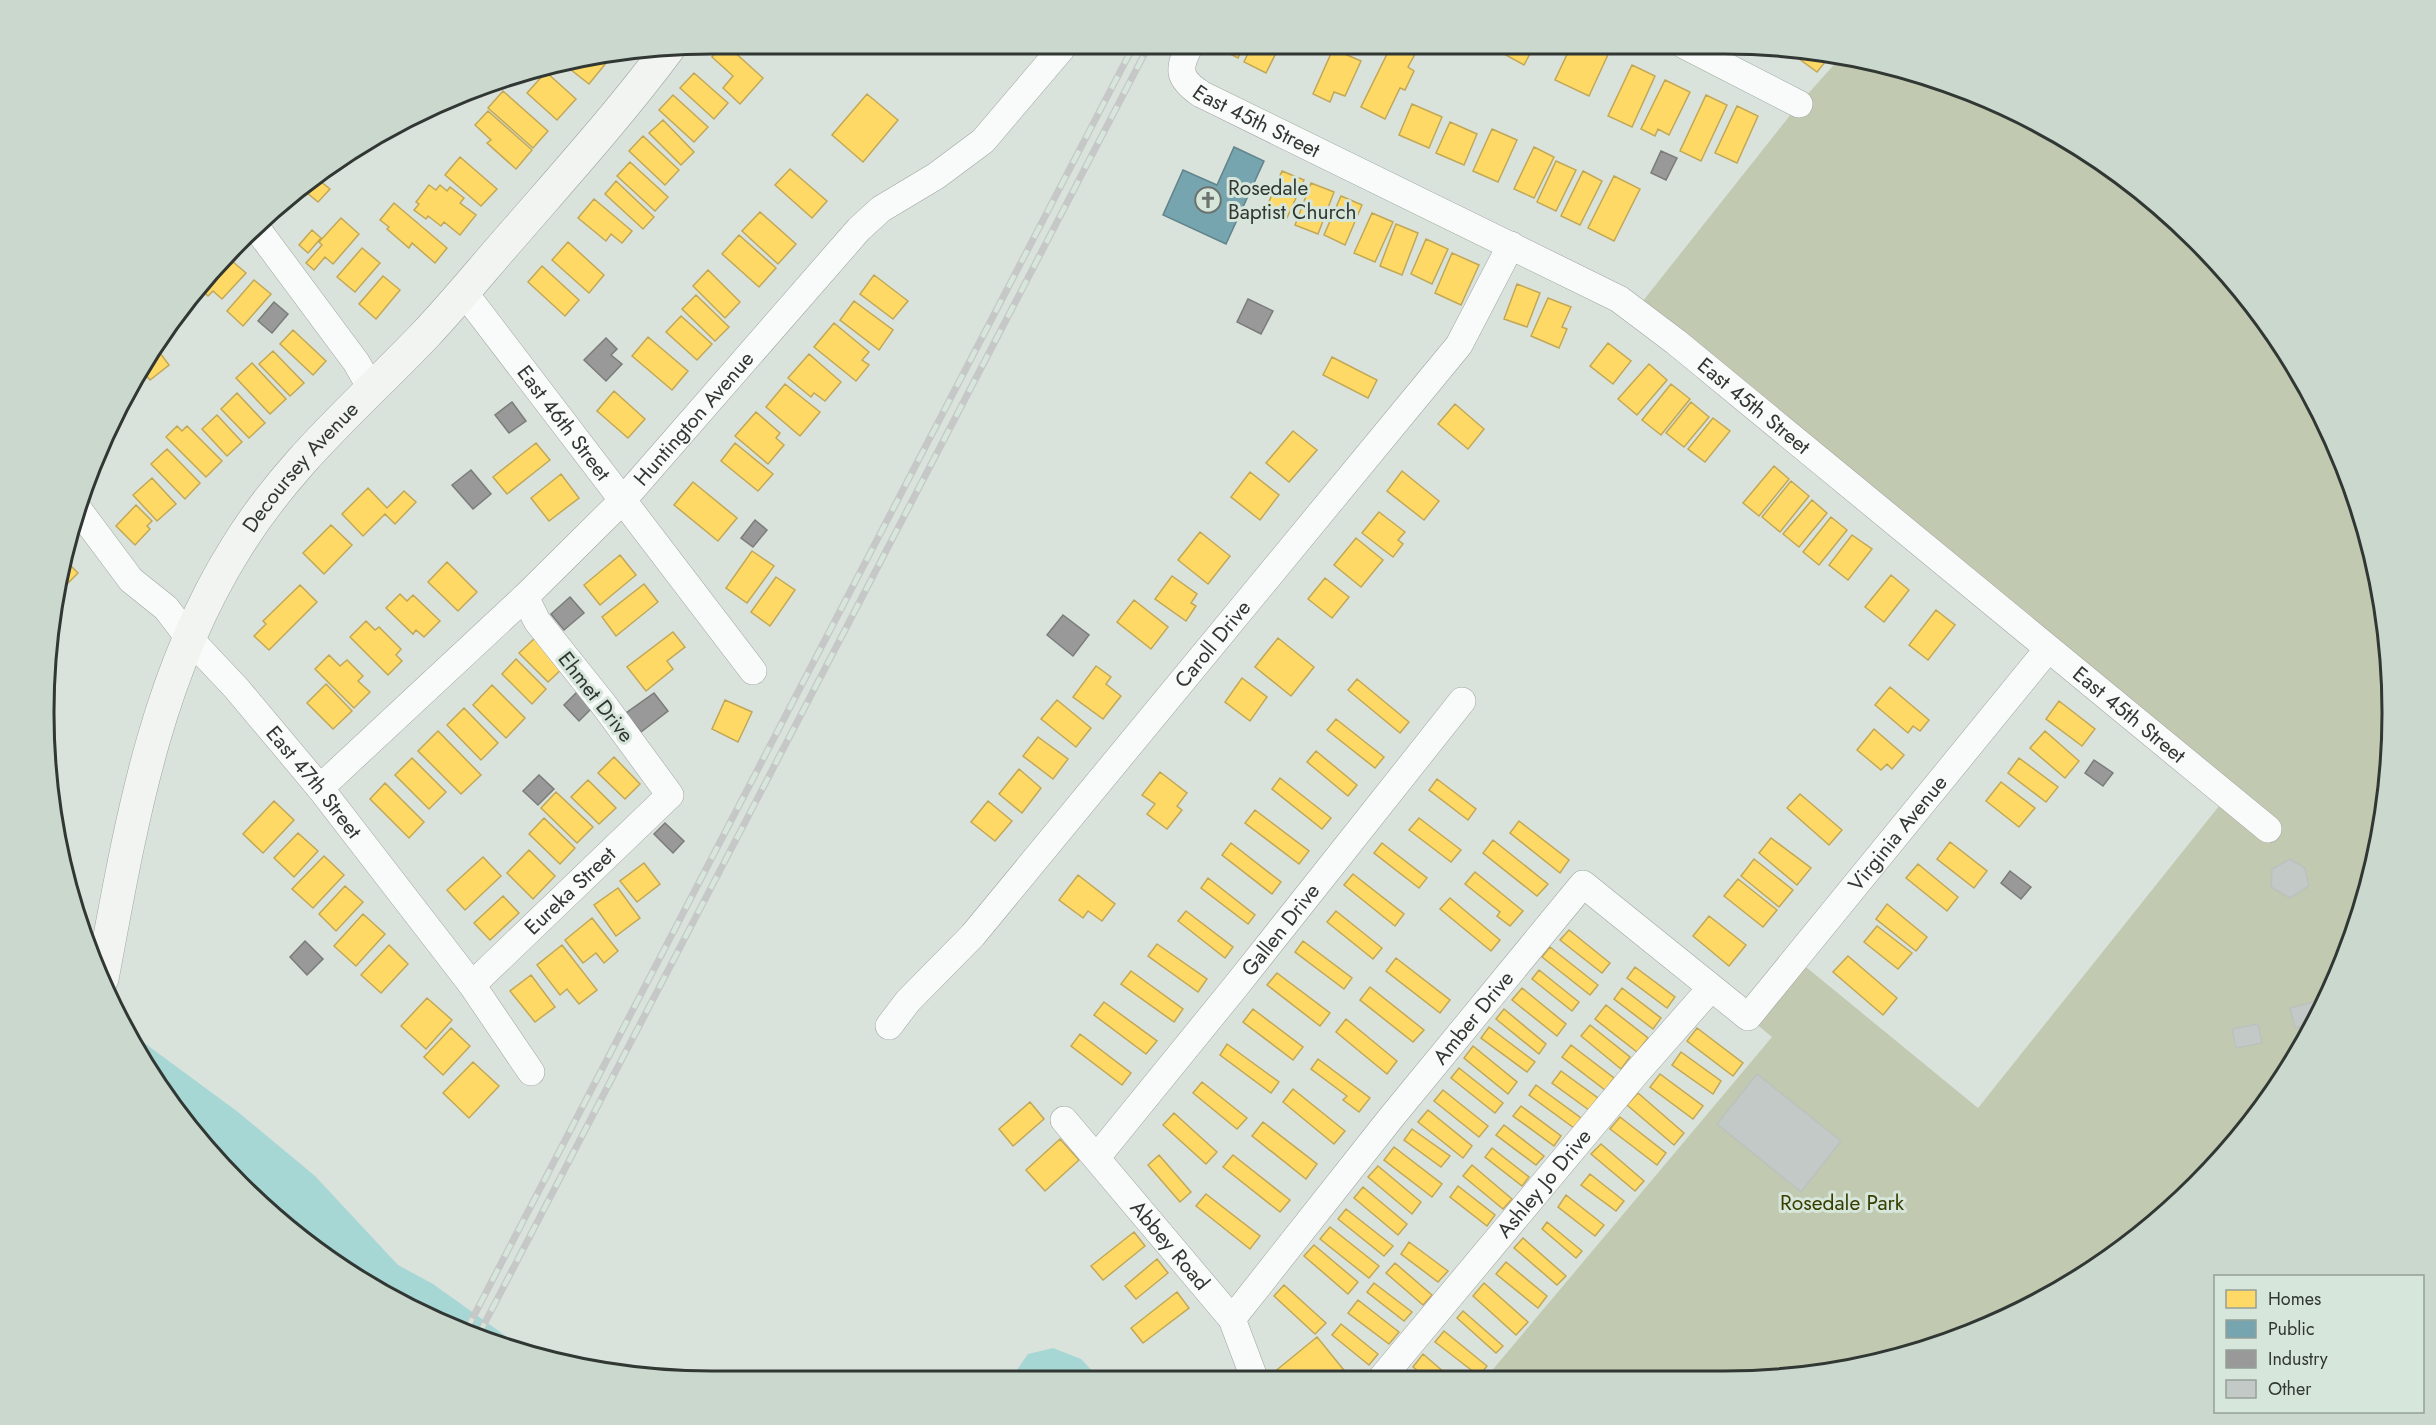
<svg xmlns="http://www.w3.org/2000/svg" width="2436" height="1425" font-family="Jost,sans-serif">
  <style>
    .green { fill: #c2c9b1 }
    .water { fill: #a6d7d5 }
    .homes { fill: #ffd966; stroke: #c1a857; stroke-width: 1.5 }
    .public { fill: #76a5af; stroke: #61848a; stroke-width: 1.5 }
    .industry { fill: #999; stroke: #7a7c7a; stroke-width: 1.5 }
    .building { fill: #c2c9c6; stroke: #bbc2be; stroke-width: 1.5 }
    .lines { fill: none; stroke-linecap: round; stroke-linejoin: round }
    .street-casing { stroke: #9fa5a1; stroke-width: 28 }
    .secondary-casing { stroke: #9fa5a1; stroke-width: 34 }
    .street { stroke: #f9fbfa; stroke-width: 27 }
    .secondary { stroke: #f1f4f0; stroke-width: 33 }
    .rail-casing { stroke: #c6c8c7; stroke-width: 7 }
    .rail { stroke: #d7e6db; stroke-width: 4.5; stroke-dasharray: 14; stroke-linecap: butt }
    .labels { text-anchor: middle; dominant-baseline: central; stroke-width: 6; stroke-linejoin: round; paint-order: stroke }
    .street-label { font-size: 21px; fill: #313733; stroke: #d7e6db }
    .poi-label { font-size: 21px; fill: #313733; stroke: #d7e6db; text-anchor: start }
    .park-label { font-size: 21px; fill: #383d00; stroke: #d7e6db }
    .rim { fill: none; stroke: #313733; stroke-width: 3 }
  </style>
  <rect width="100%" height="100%" fill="#dae2dc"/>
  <path class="green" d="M1839 59 1938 79 2095 156 2196 239 2280 341 2341 456 2380 582 2392 712 2380 843 2342 968 2280 1084 2196 1186 2058 1292 1938 1346 1768 1380H1484L1772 1037 1748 1017 1795 958 1978 1108 2227 796 1635 311 1799 104Z"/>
  <path class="water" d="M123 1025 143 1042 238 1112 315 1176 398 1265 433 1284 528 1352 497 1346 341 1269 271 1215 182 1120 133 1047Z
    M1053 1348 1081 1359 1101 1380H1010L1028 1354Z"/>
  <path class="homes" d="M1391 46H1400L1415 54 1408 67 1414 71 1405 90 1400 88 1385 119 1361 107Z
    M1509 46H1534L1524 65 1504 54Z
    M1571 46H1606L1611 48 1589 96 1555 80Z
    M1221 47H1243L1238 58 1220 49Z
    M1251 47H1279L1266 73 1244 62Z
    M719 49H731L763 78 740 104 723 88 733 76 712 57Z
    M1333 49 1361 61 1345 96 1334 92 1330 102 1313 94Z
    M1797 51 1829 57 1817 72 1794 55Z
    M607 53 611 57 589 84 566 66 568 62Z
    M1632 65 1655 76 1632 127 1608 116Z
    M546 72 576 99 557 120 527 93Z
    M694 73 728 103 714 119 680 88Z
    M1665 80 1690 92 1669 135 1658 129 1655 136 1641 129Z
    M503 91 548 131 533 148 488 108Z
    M867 94 898 120 863 162 832 135Z
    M673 95 708 127 694 142 659 110Z
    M1706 95 1727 105 1701 161 1680 151Z
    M1412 104 1442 117 1429 148 1399 135Z
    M1737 106 1758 116 1737 163 1715 153Z
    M488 111 532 150 516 169 487 143 491 140 475 125Z
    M663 120 694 152 681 165 649 133Z
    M1450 122 1477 134 1464 165 1436 153Z
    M1492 129 1517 140 1498 182 1473 171Z
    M643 136 679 170 665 185 629 151Z
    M1534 147 1554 157 1534 198 1514 189Z
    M460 157 497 189 481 206 445 175Z
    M1556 161 1576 170 1556 211 1537 202Z
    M630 162 668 197 655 211 617 176Z
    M790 169 827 201 812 218 775 185Z
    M1282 171 1304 180 1286 220 1265 211Z
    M1583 171 1602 181 1580 225 1561 216Z
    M314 176 330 189 318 202 300 187Z
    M1614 176 1640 189 1614 241 1588 228Z
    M616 181 654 217 643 229 605 194Z
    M1311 183 1334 192 1318 234 1295 225Z
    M429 185 436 190 440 185 447 191 450 187 464 198 460 203 476 215 460 235 444 222 441 226 428 216 426 219 414 210 419 204 416 202Z
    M1341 196 1362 205 1345 245 1324 235Z
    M594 199 632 231 622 243 611 234 606 241 578 218Z
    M394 203 447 248 435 263 412 243 409 248 387 229 389 227 380 220Z
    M760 212 796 244 778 264 742 231Z
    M1372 213 1393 222 1375 262 1354 253Z
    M341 218 359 234 333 264 325 257 314 270 306 263 322 245 319 242Z
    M1396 224 1418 233 1402 275 1380 266Z
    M312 230 321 238 308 253 299 245Z
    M739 235 776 268 759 287 722 254Z
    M1426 239 1448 249 1432 284 1411 274Z
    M568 242 604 275 589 293 552 260Z
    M362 248 380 263 355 292 337 277Z
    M1452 253 1479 265 1461 305 1435 293Z
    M226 256 246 273 222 299 213 291 208 296 200 288Z
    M542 266 579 300 565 316 528 282Z
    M708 270 740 302 725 318 693 286Z
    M874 275 908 301 893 319 860 294Z
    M383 276 400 290 376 319 359 304Z
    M254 280 271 294 243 326 227 311Z
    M1517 284 1540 293 1527 327 1504 319Z
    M696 295 729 327 715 341 682 309Z
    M1548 298 1571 307 1562 327 1567 329 1559 348 1531 336Z
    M854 301 893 330 879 350 840 320Z
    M681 316 712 344 697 360 666 332Z
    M834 323 869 352 862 360 869 365 856 381 814 347Z
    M293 330 326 361 313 375 280 344Z
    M648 337 688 371 672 390 632 356Z
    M1608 343 1631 361 1613 384 1590 366Z
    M154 345 169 365 150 380 140 368Z
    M273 351 304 383 290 396 259 364Z
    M809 354 841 382 825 401 814 393 811 397 788 378Z
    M1332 357 1377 380 1368 398 1323 375Z
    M252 363 286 399 270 414 236 378Z
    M1649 364 1667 380 1637 415 1618 399Z
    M785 384 820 412 800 436 766 407Z
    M1671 384 1690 399 1661 435 1642 420Z
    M614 391 645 419 628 438 597 411Z
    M237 393 265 423 249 438 221 409Z
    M121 402 124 406 114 416 120 422 105 436 112 417Z
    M1691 402 1709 417 1684 447 1666 433Z
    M1455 404 1484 429 1468 449 1438 424Z
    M756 412 780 433 776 438 784 445 768 464 735 436Z
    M217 415 242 442 227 456 202 429Z
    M1713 418 1730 431 1705 462 1688 449Z
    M177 426 182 431 187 426 222 461 206 477 166 437Z
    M1293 431 1317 450 1289 482 1266 463Z
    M536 443 550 460 507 494 493 477Z
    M735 443 773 474 758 491 721 461Z
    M167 449 200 483 185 499 151 464Z
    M1774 466 1789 479 1759 516 1743 503Z
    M1402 471 1439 501 1424 520 1387 491Z
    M1250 472 1279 495 1260 520 1231 497Z
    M561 474 579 498 549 521 531 498Z
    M152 478 176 504 157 521 133 495Z
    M1791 481 1809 496 1780 532 1762 517Z
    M693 482 737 518 718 541 674 505Z
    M368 488 387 508 404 491 416 502 395 524 385 514 363 536 342 514Z
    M1812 500 1827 513 1799 547 1783 534Z
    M136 505 152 521 147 526 150 529 135 545 116 526Z
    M1379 512 1405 532 1398 540 1403 544 1393 557 1362 533Z
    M1831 517 1847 530 1819 565 1803 552Z
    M331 525 352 545 324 574 303 553Z
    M1200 532 1230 556 1208 584 1178 560Z
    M1852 535 1872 549 1848 580 1829 565Z
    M1356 538 1383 560 1361 587 1334 565Z
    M752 551 774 566 747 603 726 588Z
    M620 555 636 575 600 605 584 585Z
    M64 559 78 573 59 592Z
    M447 562 477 592 458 611 428 582Z
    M1891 575 1909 590 1884 622 1865 607Z
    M1172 576 1197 594 1191 603 1196 606 1186 621 1155 599Z
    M776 577 795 590 770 626 751 612Z
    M1325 578 1349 597 1332 618 1308 599Z
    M644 584 658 602 616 636 602 617Z
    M300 585 317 602 269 650 254 636 266 624 263 621Z
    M400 594 407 601 413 595 440 621 424 637 416 630 413 634 386 608Z
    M1134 600 1168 627 1151 649 1117 622Z
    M1936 610 1955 625 1928 660 1909 645Z
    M366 621 375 630 379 627 401 649 396 655 402 661 388 675 350 637Z
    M673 632 685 647 667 661 673 669 646 691 627 667Z
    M535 638 564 667 548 682 519 653Z
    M1278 638 1314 667 1291 696 1255 667Z
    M329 655 340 666 347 660 363 676 358 681 370 692 354 708 315 669Z
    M516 659 546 689 532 704 502 674Z
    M1096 666 1111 677 1106 684 1121 696 1103 719 1073 697Z
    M1242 678 1267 697 1250 721 1225 702Z
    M1357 679 1409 722 1400 733 1348 690Z
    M326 684 352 711 333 729 307 703Z
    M492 685 525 718 506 738 473 705Z
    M1890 687 1929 720 1920 731 1913 726 1908 733 1875 705Z
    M725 700 752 712 738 742 712 729Z
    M1057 700 1091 728 1076 747 1041 719Z
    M2059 701 2095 729 2082 746 2046 719Z
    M464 708 498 743 481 760 447 725Z
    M1336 719 1384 757 1375 768 1327 730Z
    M1874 729 1904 755 1892 769 1887 764 1881 770 1857 750Z
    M438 731 481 775 461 794 418 751Z
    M2045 731 2079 761 2065 778 2030 748Z
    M1038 737 1068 759 1053 779 1023 756Z
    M1316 751 1357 785 1348 796 1307 762Z
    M614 757 640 784 625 799 598 773Z
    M412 758 446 792 429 809 395 775Z
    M2019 758 2058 787 2046 802 2008 773Z
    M1019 769 1041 788 1022 813 999 794Z
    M1160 772 1187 793 1177 806 1182 810 1167 829 1147 814 1155 804 1142 795Z
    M1280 778 1331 818 1322 829 1272 789Z
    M1437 779 1476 809 1468 820 1429 790Z
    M588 780 616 808 599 824 571 797Z
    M2001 782 2035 808 2019 827 1986 801Z
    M385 783 424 822 409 838 370 799Z
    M556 792 593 827 577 843 541 808Z
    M1800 794 1842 830 1829 845 1787 808Z
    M274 801 294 820 263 853 243 834Z
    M988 801 1012 821 995 841 971 822Z
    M1255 810 1309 851 1299 864 1245 823Z
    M544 818 575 848 560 864 529 834Z
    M1419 818 1461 850 1451 862 1409 830Z
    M1519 821 1569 860 1560 873 1510 833Z
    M298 833 318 851 294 877 274 858Z
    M1771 838 1811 868 1797 885 1759 853Z
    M1493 840 1548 884 1537 896 1483 853Z
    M1950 842 1987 871 1974 888 1937 859Z
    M1231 843 1281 882 1272 894 1222 855Z
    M1382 843 1427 878 1419 888 1374 853Z
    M529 850 555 876 533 899 507 873Z
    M324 856 344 875 313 908 292 889Z
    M483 857 501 876 465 910 447 890Z
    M1754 859 1793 890 1779 907 1741 876Z
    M644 863 660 884 637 902 620 881Z
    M1918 864 1958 897 1947 911 1906 878Z
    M1475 872 1523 911 1510 926 1497 916 1500 912 1465 884Z
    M1353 874 1404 914 1395 926 1344 885Z
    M1078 875 1115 904 1102 921 1088 911 1083 918 1059 900Z
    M1208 878 1255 915 1248 924 1201 888Z
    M1738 879 1777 910 1763 927 1724 896Z
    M345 886 363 902 336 931 319 914Z
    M618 888 640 918 616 936 594 905Z
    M503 896 519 913 490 940 474 923Z
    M1450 898 1500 940 1491 951 1440 909Z
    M1887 904 1927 937 1916 951 1876 919Z
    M1186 911 1233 947 1225 958 1178 921Z
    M1336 911 1382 948 1373 959 1327 922Z
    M363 914 385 934 356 966 334 946Z
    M1709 916 1746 945 1729 966 1693 936Z
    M592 918 618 951 604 963 596 953 583 963 565 940Z
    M1877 926 1912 953 1898 969 1864 942Z
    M1569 930 1610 963 1602 973 1560 940Z
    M1303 941 1352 978 1344 989 1295 952Z
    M1157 944 1207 979 1198 992 1148 956Z
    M389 945 408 964 381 993 361 975Z
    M562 945 597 990 579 1004 567 989 560 995 537 965Z
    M1550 947 1598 985 1590 995 1542 957Z
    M1848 956 1897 998 1883 1015 1833 972Z
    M1396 958 1450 1000 1440 1013 1386 971Z
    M1635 967 1675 997 1667 1008 1627 978Z
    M1539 970 1579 1002 1572 1011 1532 979Z
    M1131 971 1183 1009 1174 1022 1121 984Z
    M1277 973 1330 1013 1320 1026 1267 985Z
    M531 975 555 1007 535 1022 510 991Z
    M1370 987 1424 1030 1413 1042 1360 1000Z
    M1522 988 1566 1024 1557 1036 1512 1000Z
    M1622 988 1661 1018 1653 1029 1614 999Z
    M427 998 452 1020 426 1049 401 1026Z
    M1104 1002 1157 1041 1146 1054 1094 1015Z
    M1606 1005 1648 1038 1637 1052 1595 1019Z
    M1253 1009 1303 1047 1293 1060 1243 1022Z
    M1504 1009 1546 1044 1539 1054 1496 1019Z
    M1346 1019 1397 1061 1387 1074 1336 1032Z
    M1590 1025 1630 1057 1621 1069 1581 1036Z
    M1489 1027 1535 1062 1527 1072 1481 1038Z
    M451 1028 470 1046 443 1075 424 1057Z
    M1697 1028 1743 1063 1733 1076 1687 1041Z
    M1080 1034 1131 1073 1122 1085 1071 1046Z
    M1227 1044 1279 1082 1271 1093 1220 1055Z
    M1571 1045 1614 1078 1605 1090 1562 1057Z
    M1473 1046 1517 1082 1508 1094 1464 1058Z
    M1681 1052 1721 1081 1713 1094 1672 1065Z
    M1318 1059 1370 1098 1359 1112 1343 1100 1347 1096 1311 1069Z
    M473 1062 499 1086 469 1118 443 1093Z
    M1459 1068 1503 1103 1495 1113 1451 1078Z
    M1561 1071 1598 1098 1589 1110 1552 1083Z
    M1660 1074 1703 1106 1693 1119 1650 1087Z
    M1202 1082 1247 1118 1237 1129 1193 1093Z
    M1536 1085 1581 1118 1574 1128 1529 1095Z
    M1293 1089 1345 1131 1334 1144 1283 1102Z
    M1443 1090 1488 1126 1479 1137 1434 1101Z
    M1638 1093 1684 1133 1674 1145 1627 1105Z
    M1030 1102 1044 1119 1013 1146 999 1129Z
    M1521 1106 1561 1136 1554 1146 1513 1116Z
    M1428 1110 1472 1146 1463 1158 1418 1122Z
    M1174 1113 1217 1152 1206 1164 1163 1125Z
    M1620 1117 1666 1153 1657 1165 1610 1129Z
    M1263 1122 1317 1164 1306 1179 1252 1136Z
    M1504 1125 1544 1156 1536 1165 1496 1135Z
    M1412 1129 1450 1156 1441 1167 1404 1140Z
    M1060 1139 1079 1160 1045 1191 1026 1170Z
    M1601 1144 1644 1181 1635 1191 1591 1154Z
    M1394 1147 1442 1184 1432 1197 1384 1160Z
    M1492 1148 1529 1177 1522 1186 1485 1157Z
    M1159 1155 1191 1192 1180 1202 1148 1165Z
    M1233 1155 1290 1200 1280 1212 1223 1167Z
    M1472 1165 1512 1199 1503 1209 1463 1176Z
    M1378 1166 1421 1202 1412 1214 1368 1177Z
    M1590 1174 1624 1201 1616 1211 1581 1185Z
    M1458 1186 1495 1215 1487 1226 1450 1197Z
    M1363 1187 1407 1224 1398 1235 1354 1198Z
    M1206 1194 1260 1236 1250 1249 1196 1206Z
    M1566 1195 1604 1225 1595 1236 1558 1207Z
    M1346 1209 1393 1246 1384 1256 1338 1219Z
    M1547 1222 1582 1251 1576 1258 1542 1229Z
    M1330 1227 1379 1266 1369 1278 1320 1239Z
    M1134 1232 1145 1246 1103 1280 1091 1266Z
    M1523 1238 1566 1276 1557 1285 1514 1248Z
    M1409 1242 1448 1271 1438 1282 1401 1254Z
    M1314 1245 1358 1282 1348 1294 1304 1256Z
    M1157 1259 1168 1273 1136 1299 1125 1286Z
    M1506 1262 1547 1296 1538 1308 1496 1274Z
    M1395 1263 1432 1295 1423 1305 1386 1273Z
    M1374 1283 1412 1312 1404 1321 1367 1292Z
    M1484 1283 1528 1322 1516 1335 1473 1296Z
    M1284 1285 1326 1323 1315 1334 1274 1296Z
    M1177 1292 1189 1308 1143 1343 1131 1328Z
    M1358 1300 1399 1332 1389 1344 1348 1313Z
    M1463 1311 1503 1346 1496 1353 1457 1318Z
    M1341 1324 1378 1354 1369 1365 1332 1335Z
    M1444 1331 1487 1366 1479 1376 1435 1342Z
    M1317 1337 1352 1380H1279L1273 1373Z
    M1423 1354 1453 1380H1429L1413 1367Z"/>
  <path class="public" d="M1234 147 1264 161 1226 244 1163 215 1183 170 1217 185Z"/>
  <path class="industry" d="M1661 151 1677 158 1666 180 1651 173Z
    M1248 299 1273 311 1261 334 1237 322Z
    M274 302 288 314 272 333 258 321Z
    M606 338 617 349 611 355 622 364 606 381 584 360Z
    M512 402 526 421 509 433 495 415Z
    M471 470 491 494 473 509 452 485Z
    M755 520 767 530 753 547 741 538Z
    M570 597 584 613 564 630 551 614Z
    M1063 615 1089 635 1073 656 1047 635Z
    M578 691 594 706 579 721 564 705Z
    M654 693 668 711 641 732 626 713Z
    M2094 760 2113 773 2103 786 2085 773Z
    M539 775 554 789 538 805 523 791Z
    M665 823 684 841 673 853 654 834Z
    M2010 871 2031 887 2021 899 2001 883Z
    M305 941 323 959 307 975 290 957Z"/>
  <path class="building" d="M2290 859 2305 868 2309 886 2290 898 2271 887 2272 869Z
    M2338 975 2328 994 2324 979Z
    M2320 1000 2321 1006 2312 1024 2295 1028 2290 1008Z
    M2258 1024 2262 1043 2236 1048 2232 1029Z
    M1757 1074 1841 1141 1801 1192 1717 1124Z"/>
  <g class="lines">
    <g class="street-casing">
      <g id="street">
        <path d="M1684 45 1799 104"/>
        <path id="s1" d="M1189 47C1177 70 1179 79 1201 94L1619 299 1676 342 2268 829"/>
        <path d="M255 226 356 362 371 388"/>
        <path id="s2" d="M463 291 753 671"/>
        <path id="s3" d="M78 509 131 580 166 608 189 638 237 689 320 788 472 985 531 1072"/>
        <path id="s4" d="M320 788 525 597 622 501 859 229 881 209 936 176 983 141 1062 48"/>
        <path id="s5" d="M472 985 670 795 604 705 537 621 525 597"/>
        <path id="s6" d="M889 1026 908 1001 973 935 1459 345 1511 245"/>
        <path id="s7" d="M1064 1120 1232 1319 1255 1380"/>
        <path id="s8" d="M1097 1157 1236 986 1462 701"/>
        <path id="s9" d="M1232 1319 1390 1119 1583 884 1748 1017 2048 649"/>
        <path id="s10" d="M1380 1380 1637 1072 1711 988"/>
      </g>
    </g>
    <g class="secondary-casing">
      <g id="secondary">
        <path id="s11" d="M102 979C130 830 154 679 236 548 289 462 357 406 425 335 457 301 486 265 517 230 569 170 621 112 668 49"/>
      </g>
    </g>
    <use href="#street" class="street"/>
    <use href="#secondary" class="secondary"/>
    <g class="rail-casing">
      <path id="rail" d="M466 1331 1133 47
        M478 1336 1148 47"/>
    </g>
    <use href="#rail" class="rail"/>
  </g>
  <defs>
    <g id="church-ring" transform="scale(1.35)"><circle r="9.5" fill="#d7e6db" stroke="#6c736e" stroke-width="1.5"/><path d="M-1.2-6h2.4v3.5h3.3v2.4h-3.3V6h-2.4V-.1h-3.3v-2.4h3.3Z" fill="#6c736e"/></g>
  </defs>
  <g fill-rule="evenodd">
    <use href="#church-ring" x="1208" y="200"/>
  </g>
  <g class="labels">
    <g class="street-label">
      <text stroke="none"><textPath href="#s1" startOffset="118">East 45th Street</textPath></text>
      <text stroke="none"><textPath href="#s1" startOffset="694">East 45th Street</textPath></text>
      <text stroke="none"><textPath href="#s4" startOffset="526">Huntington Avenue</textPath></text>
      <text stroke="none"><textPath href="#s2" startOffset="166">East 46th Street</textPath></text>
      <text stroke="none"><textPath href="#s11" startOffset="558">Decoursey Avenue</textPath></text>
      <text stroke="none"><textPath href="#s6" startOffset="501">Caroll Drive</textPath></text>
      <text transform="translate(596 697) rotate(52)">Ehmet Drive</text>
      <text stroke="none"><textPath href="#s1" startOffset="1180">East 45th Street</textPath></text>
      <text stroke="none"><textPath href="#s3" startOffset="362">East 47th Street</textPath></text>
      <text stroke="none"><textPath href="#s9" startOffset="1008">Virginia Avenue</textPath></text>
      <text stroke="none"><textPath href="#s5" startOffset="136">Eureka Street</textPath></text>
      <text stroke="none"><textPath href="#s8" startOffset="292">Gallen Drive</textPath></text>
      <text stroke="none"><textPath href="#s9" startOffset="386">Amber Drive</textPath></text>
      <text stroke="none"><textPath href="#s10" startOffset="256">Ashley Jo Drive</textPath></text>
      <text stroke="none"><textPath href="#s7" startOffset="164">Abbey Road</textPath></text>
    </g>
    <g class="poi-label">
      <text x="1228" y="188">Rosedale<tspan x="1228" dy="24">Baptist Church</tspan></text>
    </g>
    <g class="park-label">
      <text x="1842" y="1203">Rosedale Park</text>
    </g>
  </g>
  <path d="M0 0H2436V1425H0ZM712 54H1724A658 658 0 0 1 2382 712V713A658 658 0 0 1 1724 1371H712A658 658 0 0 1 54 713V712A658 658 0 0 1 712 54Z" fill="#cad8ce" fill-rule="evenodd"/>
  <path class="rim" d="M712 54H1724A658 658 0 0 1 2382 712V713A658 658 0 0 1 1724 1371H712A658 658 0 0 1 54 713V712A658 658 0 0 1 712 54Z"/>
  <rect x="2214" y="1275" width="210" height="138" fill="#d7e6db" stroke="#95a098" stroke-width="1.5"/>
  <rect x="2226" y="1290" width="30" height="18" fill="#ffd966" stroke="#95a098" stroke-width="1.5"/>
  <text x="2268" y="1305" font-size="18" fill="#313733">Homes</text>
  <rect x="2226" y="1320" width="30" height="18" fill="#76a5af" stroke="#95a098" stroke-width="1.5"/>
  <text x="2268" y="1335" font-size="18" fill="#313733">Public</text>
  <rect x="2226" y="1350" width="30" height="18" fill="#999999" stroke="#95a098" stroke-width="1.5"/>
  <text x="2268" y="1365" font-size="18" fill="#313733">Industry</text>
  <rect x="2226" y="1380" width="30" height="18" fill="#c2c9c6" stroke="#95a098" stroke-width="1.5"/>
  <text x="2268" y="1395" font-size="18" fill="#313733">Other</text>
</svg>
